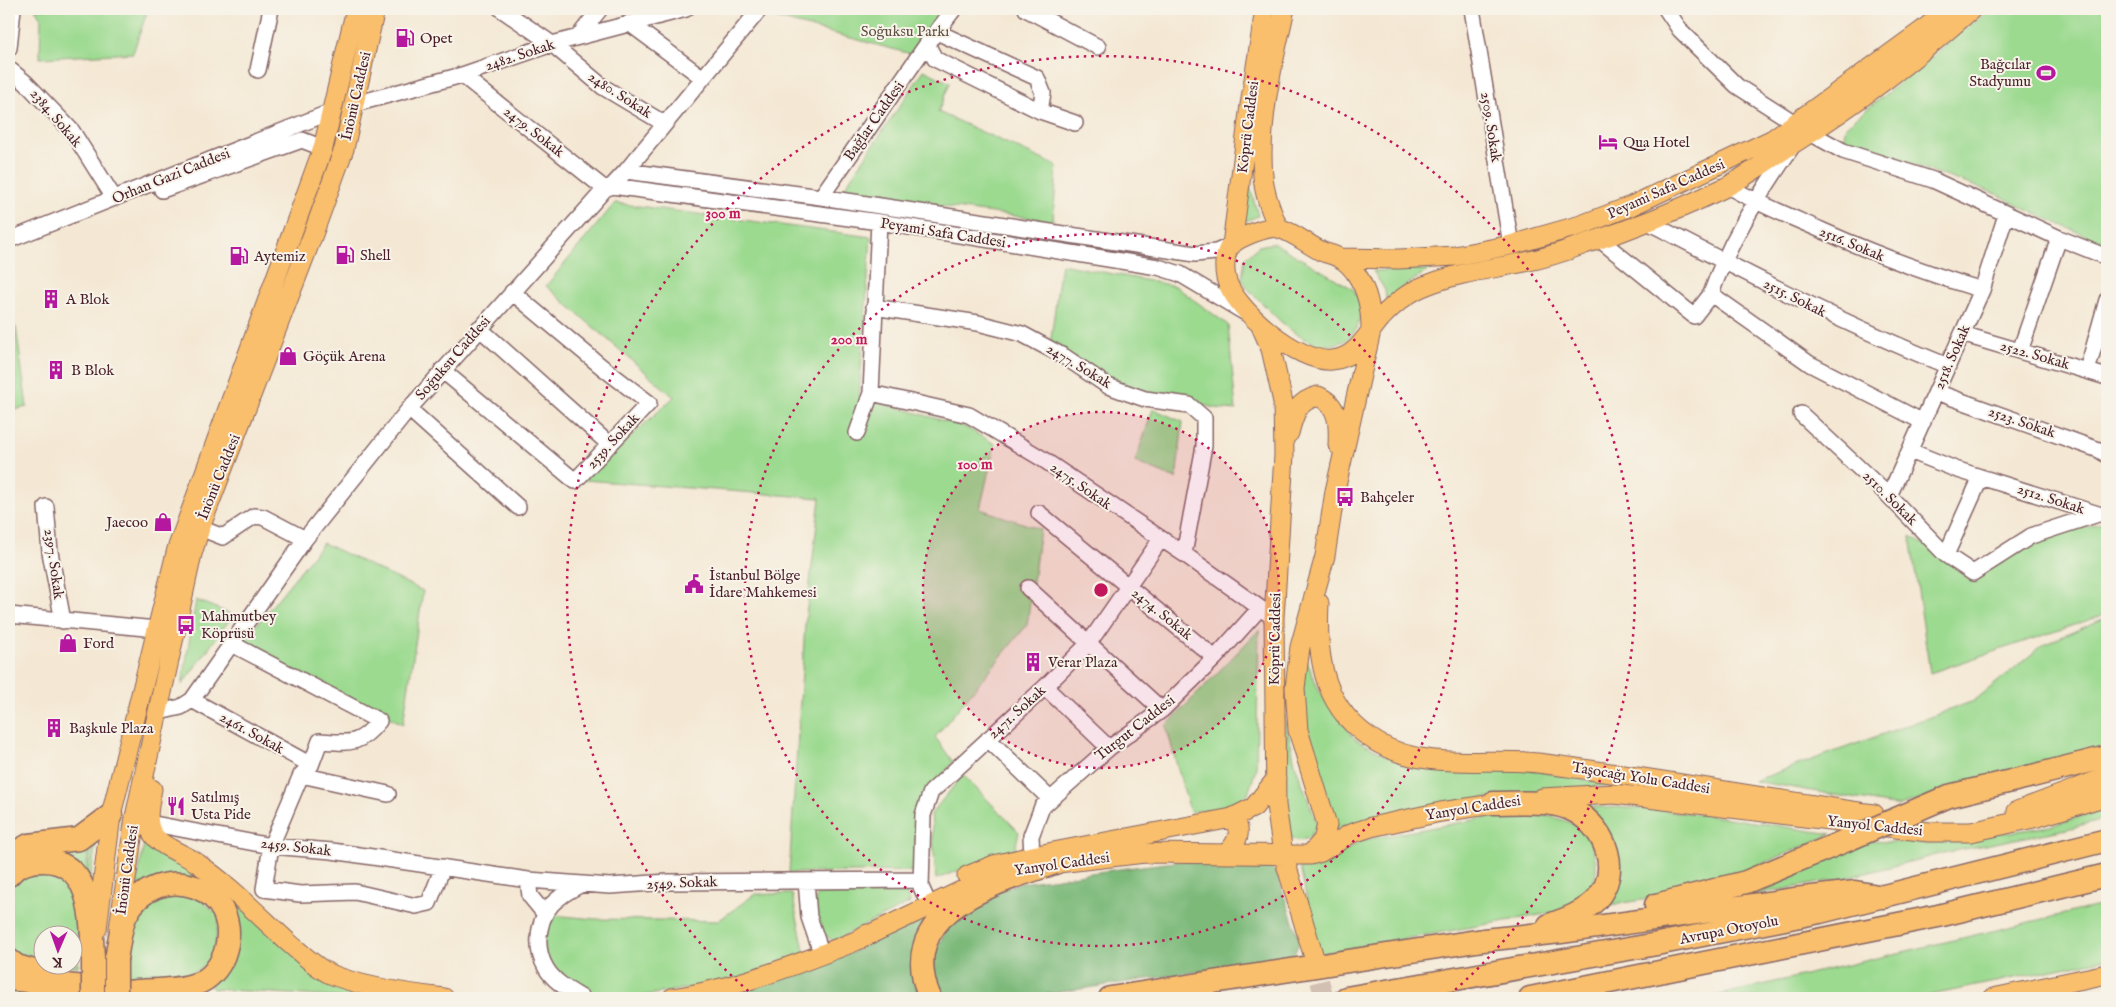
<svg xmlns="http://www.w3.org/2000/svg" width="2116" height="1007" font-family="'IM FELL English',serif">
  <style>
    .green { fill: #9cda90; stroke: #737c5e }
    .forest { fill: #7dba7a; stroke: #646c52 }
    .lines { fill: none; stroke-linecap: round; stroke-linejoin: round }
    .major-tunnel { stroke: #d2c0b2; stroke-width: 19; stroke-dasharray: 19 9; stroke-linecap: butt }
    .minor-casing { stroke: #866566; stroke-width: 18 }
    .major-casing { stroke: #866566; stroke-width: 21 }
    .highway-casing { stroke: #866566; stroke-width: 25 }
    .minor { stroke: #fff; stroke-width: 15 }
    .major { stroke: #f9bf6d; stroke-width: 19 }
    .highway { stroke: #f9bf6d; stroke-width: 22 }
    .highway-bridge-casing { stroke: #866566; stroke-width: 25; stroke-linecap: butt }
    .highway-bridge { stroke: #f9bf6d; stroke-width: 22 }
    .ring { fill: none; stroke: #c2185b; stroke-width: 2.5; stroke-dasharray: 2.5 5 }
    .labels { text-anchor: middle; dominant-baseline: central; stroke-width: 4; stroke-linejoin: round; paint-order: stroke }
    .park-label { font-size: 15px; fill: #5e4e44; stroke: #f7f3e8 }
    .poi-label { font-size: 15px; fill: #4a1f2b; stroke: #f7f3e8; text-anchor: start }
    .street-label { font-size: 15px; fill: #4a1f2b; stroke: #f7f3e8 }
    .centre { fill: #c2185b; stroke: #f7f3e8; stroke-width: 2.5 }
    .ring-label { font-size: 15px; text-anchor: middle; font-weight: bold; fill: #c2185b; stroke: #f7f3e8; stroke-width: 4; stroke-linejoin: round; paint-order: stroke }
  </style>
  <rect width="100%" height="100%" fill="#f7f3e8"/>
  <filter id="ink" filterUnits="userSpaceOnUse"><feTurbulence type="fractalNoise" baseFrequency=".02" numOctaves="2"/><feDisplacementMap in="SourceGraphic" scale="10" xChannelSelector="R" yChannelSelector="G"/><feConvolveMatrix kernelMatrix="1 2 1 2 8 2 1 2 1" color-interpolation-filters="sRGB"/></filter>
  <filter id="wash" filterUnits="userSpaceOnUse"><feTurbulence type="fractalNoise" baseFrequency=".0096" numOctaves="4" result="noise"/><feDisplacementMap in="SourceGraphic" scale="20" xChannelSelector="R" yChannelSelector="G"/><feGaussianBlur stdDeviation="1.12" result="paint"/><feColorMatrix in="noise" values="0 0 0 0 0 0 0 0 0 0 0 0 0 0 0 0 0 1.4 0 .05"/><feComposite in="paint" operator="in"/></filter>
  <g filter="url(#wash)">
    <rect width="100%" height="100%" fill="#f4e8d4"/>
    <path class="green" d="M35 9H148L133 53 40 58 41 18Z
      M784 9H947L915 55 775 18Z
      M1991 9H2107V245L2025 209 1997 194 1843 141 1846 126Z
      M924 70 950 83 938 112 1057 166 1053 221 841 193Z
      M1249 183 1258 216 1243 222Z
      M615 203 871 237 859 396 965 427 995 444 980 509 1040 529 1027 625 935 737 953 762 918 805 913 871 789 873 805 625 820 498 584 480 674 397 546 286Z
      M1274 243 1353 289C1361 303 1363 314 1356 329 1351 338 1345 342 1335 344 1301 352 1270 309 1248 289L1242 279 1245 258 1259 246Z
      M1061 264 1175 286 1228 325 1236 410 1215 408 1113 383 1050 346Z
      M1430 269 1386 299 1385 290 1373 271Z
      M9 324 10 327H16L27 407 14 410Z
      M1153 409 1183 422 1176 479 1135 462Z
      M2102 523 2107 525V614L1930 673 1910 536 1964 569 2025 543Z
      M323 543 423 591 403 724 241 644Z
      M196 600 233 615 182 685Z
      M2107 617V746L1899 806 1754 781 1974 701 2043 645Z
      M1259 630 1256 769 1248 794 1232 807 1190 812 1166 726Z
      M1306 659 1319 691 1355 739 1397 761 1451 772 1514 767 1613 785 1517 793 1424 808 1336 828 1319 779 1301 702Z
      M1285 716 1295 764 1317 824 1310 837 1300 841 1291 838 1287 827Z
      M963 775 1019 832 1015 849 936 879 931 814Z
      M1586 807C1668 806 1751 822 1832 834L1724 880 1655 898 1603 906 1611 894Z
      M2107 808V818L2067 829 1944 853 1846 878 1742 897 1869 841 1931 844 2050 826Z
      M1507 814C1548 815 1595 814 1596 869 1596 877 1591 887 1589 895L1568 910 1319 954 1300 868 1326 862 1363 840Z
      M145 837 202 873 283 945 395 998H348L213 989 210 986 229 963 212 888 135 895Z
      M96 841 90 882 86 877 92 844Z
      M88 843 87 870 84 875 50 848Z
      M61 870 78 893V966L50 965 72 964V934H42V963L25 960 9 950V881L17 871Z
      M193 892 219 916 213 961C178 984 168 979 129 977L130 944 135 912 161 893Z
      M906 892 910 903 833 941 817 929 811 911 818 894Z
      M755 894H792L805 954 736 980 631 998H595L567 989 549 968 543 944 551 915 596 919 718 921Z
      M2107 904V959L1917 998H1707Z
      M9 990 86 998H9Z"/>
    <path class="forest" d="M1183 861 1265 864 1276 872 1300 942 1291 958 1019 998H941C915 943 966 900 1014 885 1029 881 1045 880 1059 878 1101 871 1142 866 1183 861Z
      M933 911 917 961 915 984 921 998H722L851 953Z"/>
  </g>
  <g filter="url(#ink)">
    <g class="lines">
      <path class="major-tunnel" d="M1313 954 1324 998"/>
      <g class="minor-casing">
        <path id="minor" d="M501 9 552 44 603 87 665 124
          M954 9 927 44 935 59 1040 111 1075 123
          M1026 9 1098 47
          M1472 9 1511 245
          M1666 9 1680 30 1737 86 1812 134 1843 151 1933 180 2059 238 2107 257
          M629 23 703 78
          M937 32 1037 78 1043 93 1040 111
          M578 37 600 9
          M9 48 13 9
          M9 69 26 83 72 131 114 198
          M258 70 271 9
          M462 75 605 189
          M355 104 462 75 552 44 686 9
          M1791 148C1759 196 1730 238 1711 294L1810 364 1923 422
          M626 171 821 197 1195 254 1216 252 1232 245
          M612 186 879 222 1158 267 1180 274 1244 312
          M1728 186C1758 204 1789 216 1821 230 1874 254 1926 273 1982 290
          M162 190 302 140 323 148
          M821 197 927 44
          M1646 221C1746 273 1843 324 1948 366
          M1599 239 1694 316 1711 294
          M9 240 333 111
          M874 307 978 323 1022 334 1065 357 1108 386 1145 399 1189 405 1204 418V446L1184 554
          M479 328 610 445
          M1962 334 2107 377
          M2020 351 2059 238
          M442 370 575 481 649 403 602 367 512 292
          M2087 371 2107 300
          M1936 392 2099 450 2107 455
          M871 393 969 415 1041 458 1184 554 1274 618
          M409 409 518 507
          M1801 414 1889 496 1946 555 1973 573 2031 536 2098 514 1955 469 1910 451
          M857 433 871 393 879 222
          M1889 496 1982 290 2006 215
          M46 507 50 552 63 621
          M1039 513 1215 658
          M200 528 223 537 254 516 263 517 305 539
          M1946 555 1981 477
          M1028 588 1162 710
          M9 615 156 629
          M232 644 379 721C359 746 350 743 320 741L311 765 301 775 271 846 264 889 300 894 355 892 416 906 429 903 443 867
          M1045 687 1109 748
          M192 700 311 765
          M159 712 181 707 192 700 305 539 409 409 605 189 612 186 626 171 760 9
          M988 739 1050 799
          M301 775 388 794
          M149 823 271 846 332 851 528 880 610 886 668 882 921 880
          M1032 856 1031 836 1042 807 1109 748 1162 710 1215 658 1260 608
          M528 880 530 896 544 913
          M806 881 809 917 822 955
          M926 898 921 887 923 815 931 792 1045 687 1089 643 1161 539
          M582 998C569 990 554 982 546 968 533 946 538 913 559 898 566 892 574 888 582 884"/>
      </g>
      <g class="major-casing">
        <path id="major" d="M1278 227C1271 211 1264 194 1263 176 1258 121 1273 62 1285 9
          M1232 245 1250 105 1265 9
          M1341 258 1399 259 1455 256 1511 245 1581 225 1631 206 1773 139 1923 30 1948 9
          M1261 326 1271 349 1283 402 1284 455 1274 618 1276 805 1283 854 1313 954
          M1289 433C1294 414 1297 401 1318 396 1339 405 1339 424 1338 445
          M1319 603C1316 661 1324 711 1378 743 1426 771 1485 757 1538 763 1650 777 1762 798 1874 814
          M152 789C149 804 144 825 155 837 165 849 185 854 197 863 231 886 259 916 289 943 301 953 314 966 328 973 359 987 410 994 444 998
          M1542 798 1614 794 1929 832H1971L2038 817 2107 796
          M2017 811 2107 777
          M1227 853C1237 843 1244 830 1232 818
          M1310 855 1323 840 1327 825 1298 730 1295 688 1300 647 1325 556 1335 491 1371 331C1371 309 1368 291 1355 272 1352 268 1348 263 1343 260 1338 256 1330 254 1323 252 1308 245 1294 232 1278 228 1268 225 1238 238 1231 245 1224 253 1224 268 1226 278 1233 309 1300 364 1332 360 1357 358 1366 335 1381 318 1393 305 1410 291 1427 285 1459 272 1492 269 1525 262 1545 258 1566 251 1585 244 1632 229 1681 209 1726 187 1747 176 1768 160 1788 147 1853 106 1915 60 1972 9
          M1041 865 1145 853 1310 855 1321 852 1350 834 1371 827 1441 812 1507 802
          M967 876 994 865 1032 856 1232 818 1254 807 1276 779
          M119 928 135 817 192 554 200 528 312 237 344 149 375 9
          M97 929 111 815 177 549 323 148 356 9
          M856 941 986 879
          M672 998C735 989 798 964 856 941L867 934
          M1993 998 2107 974"/>
      </g>
      <g class="highway-casing">
        <path id="highway" d="M2032 776 2107 757
          M1493 803C1519 803 1553 799 1576 812 1606 829 1622 872 1596 900 1583 913 1566 919 1549 925
          M9 856 29 845 79 839 111 815
          M9 875C17 865 30 861 43 861 94 861 91 924 93 959
          M1656 905 1746 882 1852 838
          M116 959C119 945 120 927 126 915 156 856 248 886 224 955 219 968 209 980 196 984 175 992 149 989 128 992
          M9 960 17 966 41 973
          M9 979 113 990
          M930 998C893 911 995 883 1055 863
          M1110 998 1483 940 1561 932 1795 899 1855 892 1884 897
          M1346 998 1657 944 1820 912 2107 840
          M1530 998 1938 916 2107 875"/>
      </g>
      <use href="#minor" class="minor"/>
      <use href="#major" class="major"/>
      <use href="#highway" class="highway"/>
      <g class="highway-bridge-casing">
        <path id="highway-bridge" d="M1852 838 1949 796 2032 776
          M116 959V998
          M93 998V959"/>
      </g>
      <use href="#highway-bridge" class="highway-bridge"/>
    </g>
  </g>
  <circle cx="1101" cy="590" r="178" fill="#c2185b" fill-opacity=".12"/>
  <g class="ring">
    <circle cx="1101" cy="590" r="178"/>
    <circle cx="1101" cy="590" r="356"/>
    <path d="M754 996A534 534 0 1 1 1448 996"/>
  </g>
  <defs>
    <g id="fuel-bare" transform="scale(1.5)"><path d="M-5.5-6h7V0h2V4h1.3V-2.5L3-4.5l.8-.8L6-3V5H2.5V1h-1V6h-7ZM-4.2-4.7v3.2H.2V-4.7Z" fill="#b5179e" stroke="#f7f3e8" stroke-width="2.5" paint-order="stroke"/></g>
    <g id="stadium-bare" transform="scale(1.5)"><path d="M0-5a6.5 5 0 1 0 0 10a6.5 5 0 1 0 0-10ZM-3.5-1.8h7v3.6h-7Z" fill="#b5179e" stroke="#f7f3e8" stroke-width="2.5" paint-order="stroke"/></g>
    <g id="hotel-bare" transform="scale(1.5)"><path d="M-6-4.5h1.5V1H6V5H4.5V3h-9V5H-6ZM-4 0a1.8 1.8 0 1 1 3.6 0ZM.5 0V-2.5h3Q6-2.5 6 0Z" fill="#b5179e" stroke="#f7f3e8" stroke-width="2.5" paint-order="stroke"/></g>
    <g id="building-bare" transform="scale(1.5)"><path d="M-4-6H4V6H1V3H-1V6H-4ZM-2.5-4.3h1.7v1.8h-1.7ZM.8-4.3h1.7v1.8H.8ZM-2.5-1h1.7V.8h-1.7ZM.8-1h1.7V.8H.8Z" fill="#b5179e" stroke="#f7f3e8" stroke-width="2.5" paint-order="stroke"/></g>
    <g id="shop-bare" transform="scale(1.5)"><path d="M-5-2.5h2.3a2.7 3.5 0 0 1 5.4 0H5L5.5 6h-11ZM-1.5-2.5h3a1.5 2.3 0 0 0-3 0Z" fill="#b5179e" stroke="#f7f3e8" stroke-width="2.5" paint-order="stroke"/></g>
    <g id="bus-bare" transform="scale(1.5)"><path d="M-5-6H5V4H4V6H2V4H-2V6H-4V4H-5ZM-3.5-4V0h7V-4ZM-3.5 1.2v1.5H-2V1.2ZM2 1.2v1.5H3.5V1.2Z" fill="#b5179e" stroke="#f7f3e8" stroke-width="2.5" paint-order="stroke"/></g>
    <g id="civic-bare" transform="scale(1.5)"><path d="M-.6-6.5H3V-4.5H.6V-3L4-1V1h2V6H-6V1h2V-1L-.6-3ZM-1.2 2.5V6h2.4V2.5Z" fill="#b5179e" stroke="#f7f3e8" stroke-width="2.5" paint-order="stroke"/></g>
    <g id="restaurant-bare" transform="scale(1.5)"><path d="M-5-6h1v4h1v-4h1v4h1v-4h1v5L-1.5 .5V6h-2V.5L-5-1ZM5-6V6H3V1.5H1.5Q1.5-4 5-6Z" fill="#b5179e" stroke="#f7f3e8" stroke-width="2.5" paint-order="stroke"/></g>
  </defs>
  <g fill-rule="evenodd">
    <use href="#fuel-bare" x="405" y="38"/>
    <use href="#stadium-bare" x="2046" y="73"/>
    <use href="#hotel-bare" x="1608" y="142"/>
    <use href="#fuel-bare" x="345" y="255"/>
    <use href="#fuel-bare" x="239" y="256"/>
    <use href="#building-bare" x="51" y="299"/>
    <use href="#shop-bare" x="288" y="356"/>
    <use href="#building-bare" x="56" y="370"/>
    <use href="#bus-bare" x="1345" y="497"/>
    <use href="#shop-bare" x="163" y="522"/>
    <use href="#civic-bare" x="694" y="584"/>
    <use href="#bus-bare" x="186" y="625"/>
    <use href="#shop-bare" x="68" y="643"/>
    <use href="#building-bare" x="1033" y="662"/>
    <use href="#building-bare" x="54" y="728"/>
    <use href="#restaurant-bare" x="176" y="806"/>
  </g>
  <g class="labels">
    <g class="park-label">
      <text x="905" y="31">Soğuksu Parkı</text>
    </g>
    <g class="poi-label">
      <text x="420" y="38">Opet</text>
      <text x="2031" y="64" text-anchor="end">Bağcılar<tspan x="2031" dy="17">Stadyumu</tspan></text>
      <text x="1623" y="142">Qua Hotel</text>
      <text x="360" y="255">Shell</text>
      <text x="254" y="256">Aytemiz</text>
      <text x="66" y="299">A Blok</text>
      <text x="303" y="356">Göçük Arena</text>
      <text x="71" y="370">B Blok</text>
      <text x="1360" y="497">Bahçeler</text>
      <text x="148" y="522" text-anchor="end">Jaecoo</text>
      <text x="709" y="575">İstanbul Bölge<tspan x="709" dy="17">İdare Mahkemesi</tspan></text>
      <text x="201" y="616">Mahmutbey<tspan x="201" dy="17">Köprüsü</tspan></text>
      <text x="83" y="643">Ford</text>
      <text x="1048" y="662">Verar Plaza</text>
      <text x="69" y="728">Başkule Plaza</text>
      <text x="191" y="797">Satılmış<tspan x="191" dy="17">Usta Pide</tspan></text>
    </g>
    <g class="street-label">
      <text transform="translate(520 55) rotate(-18)">2482. Sokak</text>
      <text transform="translate(620 95) rotate(33)">2480. Sokak</text>
      <text transform="translate(356 96) rotate(-77)">İnönü Caddesi</text>
      <text transform="translate(56 118) rotate(50)">2384. Sokak</text>
      <text transform="translate(874 121) rotate(-55)">Bağlar Caddesi</text>
      <text transform="translate(1248 127) rotate(-83)">Köprü Caddesi</text>
      <text transform="translate(1491 127) rotate(81)">2509. Sokak</text>
      <text transform="translate(534 132) rotate(38)">2479. Sokak</text>
      <text transform="translate(171 176) rotate(-22)">Orhan Gazi Caddesi</text>
      <text transform="translate(1666 189) rotate(-24)">Peyami Safa Caddesi</text>
      <text transform="translate(943 233) rotate(9)">Peyami Safa Caddesi</text>
      <text transform="translate(1852 244) rotate(23)">2516. Sokak</text>
      <text transform="translate(1795 298) rotate(27)">2515. Sokak</text>
      <text transform="translate(2035 355) rotate(16)">2522. Sokak</text>
      <text transform="translate(1952 357) rotate(-66)">2518. Sokak</text>
      <text transform="translate(453 358) rotate(-49)">Soğuksu Caddesi</text>
      <text transform="translate(1079 366) rotate(31)">2477. Sokak</text>
      <text transform="translate(2022 422) rotate(19)">2523. Sokak</text>
      <text transform="translate(613 441) rotate(-47)">2539. Sokak</text>
      <text transform="translate(219 477) rotate(-68)">İnönü Caddesi</text>
      <text transform="translate(1081 486) rotate(35)">2475. Sokak</text>
      <text transform="translate(1890 498) rotate(45)">2510. Sokak</text>
      <text transform="translate(2051 499) rotate(18)">2512. Sokak</text>
      <text transform="translate(54 564) rotate(82)">2397. Sokak</text>
      <text transform="translate(1162 614) rotate(39)">2474. Sokak</text>
      <text transform="translate(1275 639) rotate(-89)">Köprü Caddesi</text>
      <text transform="translate(1017 712) rotate(-42)">2471. Sokak</text>
      <text transform="translate(1135 728) rotate(-38)">Turgut Caddesi</text>
      <text transform="translate(252 733) rotate(29)">2461. Sokak</text>
      <text transform="translate(1641 778) rotate(9)">Taşocağı Yolu Caddesi</text>
      <text transform="translate(1473 808) rotate(-9)">Yanyol Caddesi</text>
      <text transform="translate(1875 826) rotate(6)">Yanyol Caddesi</text>
      <text transform="translate(296 847) rotate(7)">2459. Sokak</text>
      <text transform="translate(1062 864) rotate(-8)">Yanyol Caddesi</text>
      <text transform="translate(127 870) rotate(-82)">İnönü Caddesi</text>
      <text transform="translate(682 883) rotate(-2)">2549. Sokak</text>
      <text transform="translate(1729 930) rotate(-11)">Avrupa Otoyolu</text>
    </g>
  </g>
  <circle cx="1101" cy="590" r="8" class="centre"/>
  <g class="ring-label">
    <text x="723" y="218">300 m</text>
    <text x="849" y="344">200 m</text>
    <text x="975" y="469">100 m</text>
  </g>
  <rect width="2116" height="1007" fill="none" stroke="#f7f3e8" stroke-width="30"/>
  <g transform="translate(58 950) rotate(182)"><circle r="24" fill="#f7f3e8" stroke="#b29e9c"/>
  <path d="M0-4L9 19L0 12L-9 19Z" fill="#b5179e"/>
  <text y="-8" font-size="14" font-weight="bold" text-anchor="middle" fill="#4a1f2b">K</text>
  </g>
</svg>
